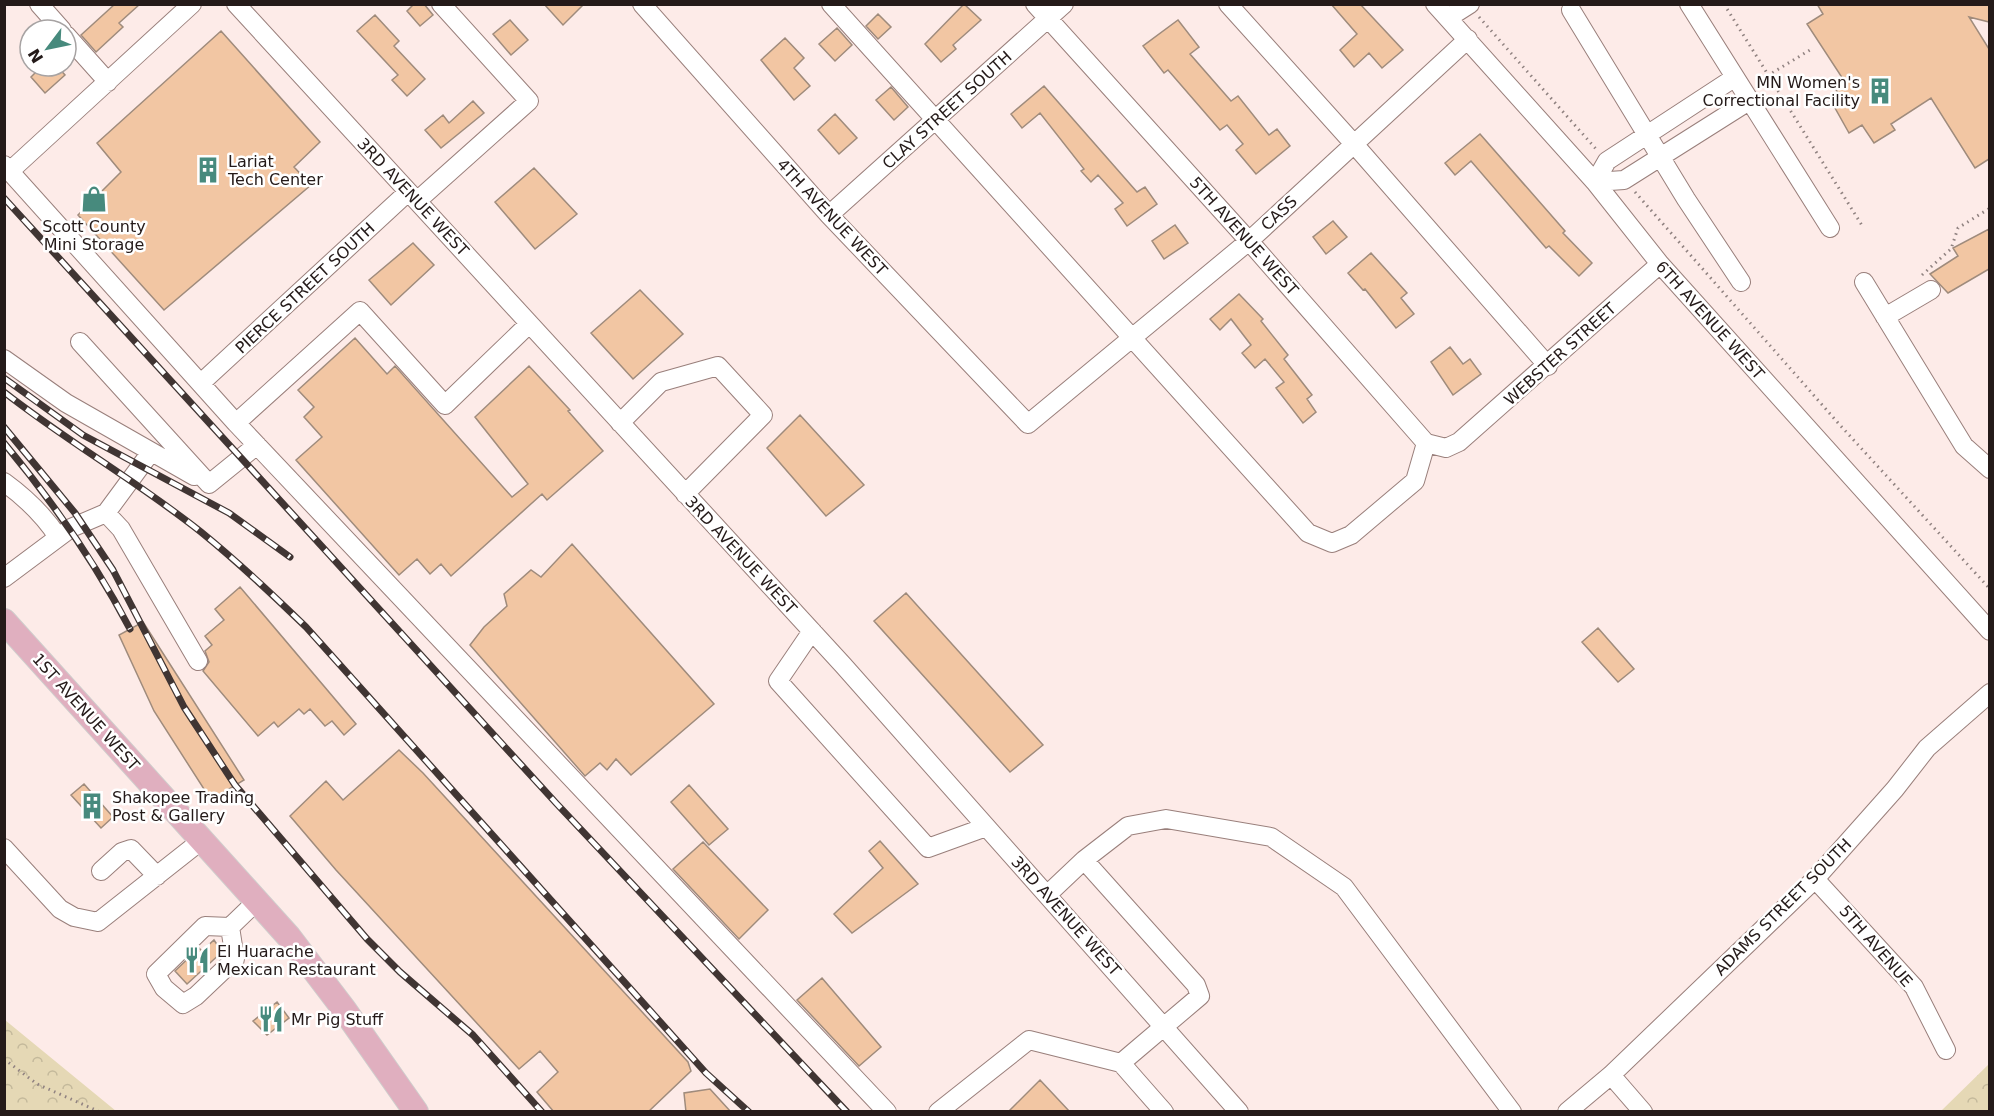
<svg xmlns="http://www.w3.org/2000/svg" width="1994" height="1116" font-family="'DejaVu Sans',sans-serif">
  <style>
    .park { fill: url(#park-crowns) }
    .building { fill: #f2c6a3; stroke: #9f8b7c; stroke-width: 1.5 }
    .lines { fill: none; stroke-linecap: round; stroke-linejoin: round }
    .minor-casing { stroke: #997f7b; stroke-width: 20 }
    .major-casing { stroke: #cfcdcc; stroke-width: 26 }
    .path { stroke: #908280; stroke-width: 3; stroke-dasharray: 1.5 4.5; stroke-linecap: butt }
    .minor { stroke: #fff; stroke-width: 18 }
    .major { stroke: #e0afbf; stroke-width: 24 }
    .rail-casing { stroke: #403533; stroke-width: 7 }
    .rail { stroke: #fff; stroke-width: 4.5; stroke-dasharray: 14; stroke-linecap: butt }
    .labels { text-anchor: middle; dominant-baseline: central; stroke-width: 5; stroke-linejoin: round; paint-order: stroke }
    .poi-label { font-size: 16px; fill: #241a19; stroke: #fff; text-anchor: start }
    .street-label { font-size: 16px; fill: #241a19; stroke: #fff }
  </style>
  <defs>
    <pattern id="park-crowns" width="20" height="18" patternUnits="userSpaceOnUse" patternTransform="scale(1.5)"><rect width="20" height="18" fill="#e5d8b5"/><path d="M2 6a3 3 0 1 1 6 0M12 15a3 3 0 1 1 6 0" fill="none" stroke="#c4b99b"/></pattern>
  </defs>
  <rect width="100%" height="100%" fill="#fdebe8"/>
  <path class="park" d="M4 1020H5L116 1111H5Z
    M1989 1064V1111H1941Z"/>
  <path class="building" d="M115 4H140L119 23 123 27 96 52 81 35Z
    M414 4H424L433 15 420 26 407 11Z
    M544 4H584L563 25Z
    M964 4 981 20 953 45 956 49 941 62 925 44Z
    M1331 4H1360L1403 50 1382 68 1369 53 1354 67 1340 50 1357 34Z
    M1817 4H1989V22L1969 17 1989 49V159L1975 168 1931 98 1891 124 1895 130 1874 143 1862 125 1849 133 1835 108 1844 102 1833 85 1843 79 1807 24 1823 14Z
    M878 14 891 27 878 39 866 26Z
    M375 15 399 41 394 46 425 79 407 96 392 80 398 75 357 31Z
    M510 20 528 40 511 55 493 34Z
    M1178 20 1199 47 1190 54 1231 101 1238 96 1269 135 1277 129 1290 146 1256 174 1236 150 1243 144 1227 125 1220 130 1168 70 1164 73 1143 46Z
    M837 28 852 45 835 61 819 44Z
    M221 31 320 142 294 167 311 185 164 310 78 215 121 172 97 143Z
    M785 38 804 58 794 68 810 86 794 100 761 60Z
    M31 66H57L65 75 45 93 31 77 36 72Z
    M1044 86 1137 192 1145 187 1157 204 1127 226 1115 209 1123 203 1098 175 1091 182 1081 171 1084 169 1040 113 1022 128 1011 114Z
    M891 87 908 107 894 120 876 100Z
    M473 101 484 113 441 148 425 130 443 115 449 123Z
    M835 114 857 138 839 154 818 130Z
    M1480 134 1565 231 1563 233 1592 263 1579 276 1549 246 1546 248 1471 161 1455 175 1445 163Z
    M534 168 577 214 535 249 495 202Z
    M1333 221 1347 237 1326 254 1313 237Z
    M1175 225 1188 243 1164 259 1152 241Z
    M1989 229V269L1948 293 1930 274 1958 256 1953 248Z
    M413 243 434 265 391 305 369 280Z
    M1371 253 1407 293 1401 298 1414 314 1396 328 1365 289 1363 290 1348 273Z
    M640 290 683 334 633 379 591 333Z
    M1239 294 1263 319 1261 321 1288 355 1284 359 1312 395 1307 399 1316 412 1303 423 1276 388 1284 382 1265 359 1255 368 1242 353 1251 345 1231 319 1220 330 1210 319Z
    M355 338 387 374 395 366 512 497 528 484 475 417 529 366 570 410 568 411 603 451 547 500 542 494 451 576 441 564 430 574 417 559 399 575 296 460 322 437 304 417 314 407 298 390Z
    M1450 347 1463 364 1470 359 1481 374 1453 395 1431 362Z
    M800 415 864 485 826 516 767 448Z
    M572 544 714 704 631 775 616 759 607 770 600 763 585 776 470 645 484 627 507 606 504 594 531 570 541 577Z
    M240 587 356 724 344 735 332 721 325 726 310 709 304 714 299 709 278 727 274 722 258 736 203 671 209 662 205 651 212 645 205 636 224 620 215 609Z
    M906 593 1043 745 1010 772 874 621Z
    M143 622 244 780 211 800 154 711 119 635Z
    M1598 628 1634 669 1618 682 1582 642Z
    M399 750 423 773 688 1062 691 1071 648 1112H554L537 1092 558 1072 540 1051 519 1069 336 870 290 816 326 781 343 800Z
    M84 784 113 817 101 828 71 795Z
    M689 785 728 829 709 845 671 802Z
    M880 841 918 884 852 933 834 914 883 868 869 851Z
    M703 842 768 910 739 939 673 869Z
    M214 940 222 952 187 984 175 971 199 948 202 951Z
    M822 978 881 1047 859 1066 797 1000Z
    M277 1002 289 1018 267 1035 253 1021Z
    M1040 1080 1070 1112H1008Z
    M710 1089 731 1112H686L684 1093Z"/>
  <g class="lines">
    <g class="minor-casing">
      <path id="minor" d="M39 4 62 30
        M236 4 843 665 1239 1112
        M642 4 829 215 1028 424 1249 241 1468 39
        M831 4 1308 533 1332 543 1351 535 1415 481 1426 443
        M1035 4 1249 241 1426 443 1446 448 1459 442 1660 264
        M1228 4 1354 144 1548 366
        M1435 4 1595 182 1660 264 1990 631
        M1689 4 1830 228
        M1571 10 1686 199 1741 282
        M1448 18 1470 4
        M66 35 108 82
        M4 165 236 423 360 311 445 405 529 324
        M10 171 192 4
        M1595 182 1624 180 1749 101
        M1595 182 1607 161 1734 78
        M417 201 529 101 441 4
        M829 215 1064 4
        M1864 282 1964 446 1990 469
        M1885 317 1931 290
        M80 342 209 484 257 445
        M4 359 66 403 194 476
        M201 383 408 192
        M236 423 887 1112
        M620 423 661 382 718 366 763 415 685 494
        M4 482C26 498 43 514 58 537
        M106 513 151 452
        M4 578 71 528 106 513 121 529 198 661
        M812 631 778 681 928 848 986 827
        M4 848 60 909 74 917 98 922 202 840
        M1084 860 1128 826 1166 819 1271 837 1344 887 1512 1112
        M101 871 122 852 131 849 157 876
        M1815 879 1914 987 1946 1050
        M1047 895 1084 860 1196 985 1200 996 1121 1063 1164 1112
        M230 927 235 959 196 996 183 1004 164 988 156 974 205 926 230 927 257 901
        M1611 1075 1643 1112
        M938 1112 1029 1040 1121 1063
        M1567 1112 1611 1075 1815 879 1895 789 1927 748 1990 693"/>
    </g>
    <g class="major-casing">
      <path id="major" d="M4 621 289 937 343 1008 416 1112"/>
    </g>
    <path class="path" d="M1724 4 1863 227
      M1479 17 1596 149
      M1757 82 1810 50
      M1635 192 1839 424 1990 589
      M1922 275 1951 249 1958 228 1990 208
      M4 1059 37 1084 100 1112"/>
    <use href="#minor" class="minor"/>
    <use href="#major" class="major"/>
    <g class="rail-casing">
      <path id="rail" d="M4 198 556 803 847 1112
        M4 378 83 435 229 513 290 557
        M4 392C68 442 138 482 201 532 238 562 272 594 306 627L706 1073 749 1112
        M4 427 75 513 113 570 184 707 235 785 367 939 400 972 473 1035 542 1112
        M4 443C53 502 95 562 130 629"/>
    </g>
    <use href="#rail" class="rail"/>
  </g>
  <defs>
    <g id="building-bare" transform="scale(2.07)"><path d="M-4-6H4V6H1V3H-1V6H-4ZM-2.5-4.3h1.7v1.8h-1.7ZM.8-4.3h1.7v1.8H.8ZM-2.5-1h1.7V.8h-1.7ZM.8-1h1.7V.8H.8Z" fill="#478a7d" stroke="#fff" stroke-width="2.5" paint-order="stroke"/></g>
    <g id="shop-bare" transform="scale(2.07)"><path d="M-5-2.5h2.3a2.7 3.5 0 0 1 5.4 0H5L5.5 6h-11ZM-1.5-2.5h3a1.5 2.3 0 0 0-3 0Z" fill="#478a7d" stroke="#fff" stroke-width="2.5" paint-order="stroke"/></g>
    <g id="restaurant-bare" transform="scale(2.07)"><path d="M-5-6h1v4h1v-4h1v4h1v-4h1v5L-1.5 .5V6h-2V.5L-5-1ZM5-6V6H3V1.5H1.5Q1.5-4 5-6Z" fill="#478a7d" stroke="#fff" stroke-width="2.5" paint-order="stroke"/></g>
  </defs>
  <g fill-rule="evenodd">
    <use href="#building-bare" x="1880" y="91"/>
    <use href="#building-bare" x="208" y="170"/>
    <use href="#shop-bare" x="94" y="199"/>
    <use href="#building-bare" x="92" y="806"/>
    <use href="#restaurant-bare" x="197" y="960"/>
    <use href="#restaurant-bare" x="271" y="1019"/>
  </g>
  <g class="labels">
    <g class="poi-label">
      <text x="1860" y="82" text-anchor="end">MN Women's<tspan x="1860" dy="18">Correctional Facility</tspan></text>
      <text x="228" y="161">Lariat<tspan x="228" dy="18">Tech Center</tspan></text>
      <text x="94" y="226" text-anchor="middle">Scott County<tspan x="94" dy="18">Mini Storage</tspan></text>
      <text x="112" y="797">Shakopee Trading<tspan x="112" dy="18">Post &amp; Gallery</tspan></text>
      <text x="217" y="951">El Huarache<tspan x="217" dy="18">Mexican Restaurant</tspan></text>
      <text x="291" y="1019">Mr Pig Stuff</text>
    </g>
    <g class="street-label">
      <text transform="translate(947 110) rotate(-42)">CLAY STREET SOUTH</text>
      <text transform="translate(413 197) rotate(47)">3RD AVENUE WEST</text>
      <text transform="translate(1279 213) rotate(-43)">CASS</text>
      <text transform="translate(832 217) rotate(47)">4TH AVENUE WEST</text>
      <text transform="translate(1244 236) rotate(48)">5TH AVENUE WEST</text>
      <text transform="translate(305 288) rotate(-43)">PIERCE STREET SOUTH</text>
      <text transform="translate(1710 320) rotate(48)">6TH AVENUE WEST</text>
      <text transform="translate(1560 354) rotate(-42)">WEBSTER STREET</text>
      <text transform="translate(741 555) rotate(47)">3RD AVENUE WEST</text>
      <text transform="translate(86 712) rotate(48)">1ST AVENUE WEST</text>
      <text transform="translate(1783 907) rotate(-45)">ADAMS STREET SOUTH</text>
      <text transform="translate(1066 916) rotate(48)">3RD AVENUE WEST</text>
      <text transform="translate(1876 946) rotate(49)">5TH AVENUE</text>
    </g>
  </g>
  <rect width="1994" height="1116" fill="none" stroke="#241a19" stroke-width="12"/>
  <g transform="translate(48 48) rotate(238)"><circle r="28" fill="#ffffff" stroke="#a7a3a3" stroke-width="1.5"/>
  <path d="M0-4.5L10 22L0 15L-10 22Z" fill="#478a7d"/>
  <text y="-9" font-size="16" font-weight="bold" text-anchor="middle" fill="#241a19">N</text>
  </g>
</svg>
